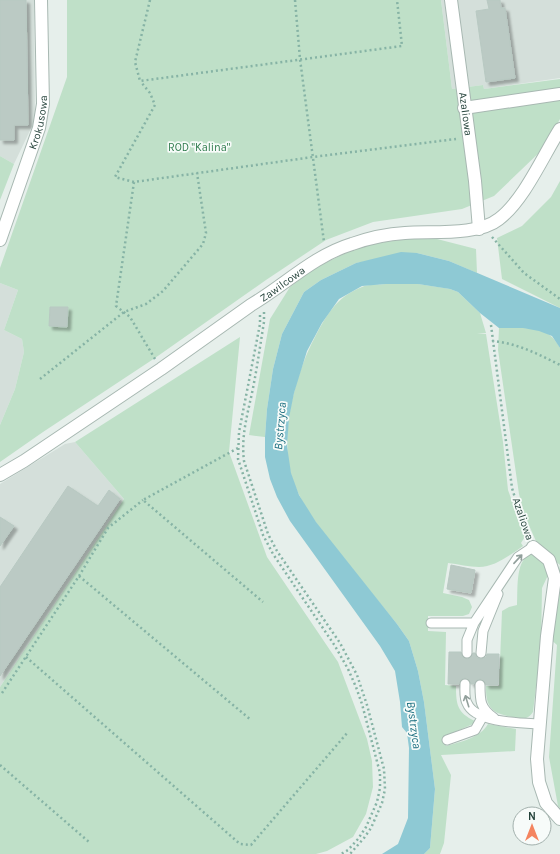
<svg xmlns="http://www.w3.org/2000/svg" width="560" height="854" font-family="Karla,sans-serif">
  <style>
    .built { fill: #d4dfda }
    .green { fill: #bfe0c8 }
    .water { fill: #8ec9d4 }
    .building { fill: #bbcac4; stroke: #b8c9c2; filter: url(#shadow) }
    .lines { fill: none; stroke-linecap: round; stroke-linejoin: round }
    .lane-casing { stroke: #a8b8b2; stroke-width: 11 }
    .street-casing { stroke: #a8b8b2; stroke-width: 14 }
    .path { stroke: #86b3a5; stroke-width: 2.5; stroke-dasharray: 2 3; stroke-linecap: butt }
    .lane { stroke: #fff; stroke-width: 9 }
    .street { stroke: #fff; stroke-width: 12 }
    .oneway { stroke: #92a09c }
    .labels { text-anchor: middle; dominant-baseline: central; stroke-width: 3.5; stroke-linejoin: round; paint-order: stroke }
    .street-label { font-size: 11px; fill: #24423a; stroke: #f7fbf9 }
    .park-label { font-size: 11px; fill: #2d7a4b; stroke: #f7fbf9 }
    .water-label { font-size: 12px; font-style: italic; fill: #1c6f80; stroke: #f7fbf9 }
  </style>
  <defs>
    <filter id="shadow"><feDropShadow dx="3.5" dy="3.5" stdDeviation="1" flood-color="#0004"/></filter>
  </defs>
  <rect width="100%" height="100%" fill="#e6efeb"/>
  <path class="built" d="M0 0H34L35 120 14 164 0 156Z
    M441 0H560V78L484 89 483 85 452 89Z
    M0 283 18 290 4 330 22 339 24 352 15 389 0 425Z
    M75 442 124 499 0 687V484L65 444Z"/>
  <path class="green" d="M67 0H441L452 89 483 85 484 89 560 79V119L544 148 494 196 462 209 373 222 326 240 266 280 155 358 43 432 0 462V425L15 389 24 352 22 339 4 330 18 290 0 283V268L67 77Z
    M0 156 14 164 0 200Z
    M560 181V308L502 279 497 238 522 226 551 197Z
    M414 238 437 239 476 249 477 273 449 261 417 253 356 263 321 280 304 292 282 334 273 369 267 409 265 437 249 435 270 319 290 287 315 268 350 251 371 244Z
    M386 284H418L438 287 450 289 458 292 480 313 486 333H477L486 334 503 442 508 490 519 520 526 535 521 543 523 546C510 555 495 567 479 567 469 567 458 564 448 563L443 593 462 597 469 600 472 607 469 614 463 616H428V631L446 632 445 685 456 686C456 704 457 713 475 721L473 724 457 731 442 739 446 746C460 742 480 738 488 724L516 729 515 751 441 755 451 775 444 843 440 854H424L430 848 435 789 424 702 418 671 409 641 397 624C379 602 361 580 344 558 323 532 300 506 291 474 280 434 295 375 314 339 326 316 336 297 362 287 368 284 378 285 386 284Z
    M499 328C514 328 541 326 552 337 555 340 558 344 560 348V808L558 806 549 757 557 645 547 636 560 565 539 548 524 514 519 494 498 350Z
    M240 337 229 452 267 557 338 662 367 739 372 761 373 787 366 814 353 837 327 851 316 854H0V687L124 499 75 442Z
    M529 555C543 555 543 561 549 573L542 588 541 646 533 712C531 715 529 717 526 718 518 719 498 715 493 710 486 704 486 694 486 686H499L502 611 509 607 517 605C518 592 515 562 529 555Z"/>
  <path class="water" d="M401 252 417 253 449 261 560 308V348L552 336 539 331 523 328H499L480 313 458 292 450 289 418 284H386L362 286 339 299 322 323 307 351 294 393 289 418 287 446 291 473 299 495 316 522 397 624 409 641 418 671 424 702 435 789 430 848 424 854H382L398 844 408 818 409 748 407 733 402 727 400 702 395 671 380 646 290 521 277 497 270 479 265 457V437L267 409 273 369 282 334 304 292 321 280 356 263Z"/>
  <path class="building" d="M0 0H26L28 125H14V140H0Z
    M487 0H500L501 8H505L515 78 486 82 476 11 489 9Z
    M50 307H68L67 327 49 326Z
    M68 486 98 506 109 490 120 499 0 676V587Z
    M0 517 14 526 0 546Z
    M451 565 475 570 471 593 447 589Z
    M449 652H461L462 656 467 659 470 658 473 653H475L477 658 481 659 486 657 487 654H499L498 685H486L485 682 480 679 477 680 474 684H471L470 681 465 678 462 679 459 684H448Z"/>
  <g class="lines">
    <g class="lane-casing">
      <path id="lane" d="M431 623H474
        M467 653V640L474 623 518 557 533 547
        M481 653 483 631 498 594
        M465 684C465 690 464 698 467 703 475 723 521 723 540 724
        M480 685C480 701 480 708 494 718
        M447 740 475 730 483 716"/>
    </g>
    <g class="street-casing">
      <g id="street">
        <path id="s1" d="M451 0 475 181 479 229"/>
        <path d="M464 108 560 94"/>
        <path id="s2" d="M0 240 39 128 43 104 41 0"/>
        <path id="s3" d="M0 475 24 461 161 369 251 305C285 285 313 256 352 244 369 238 387 234 405 233 432 231 478 236 499 219 524 200 543 156 560 129"/>
        <path d="M533 547 549 560 555 578 547 636 537 759 539 782 546 803 560 819"/>
      </g>
    </g>
    <path class="path" d="M150 0 135 62 140 81 402 46 397 0
      M295 0 300 59 324 242
      M134 182 115 177 155 105 150 93 141 82
      M492 237 524 273 560 299
      M264 312V322C260 346 257 369 252 393 247 416 241 437 244 461L268 534 277 551 340 643 357 675 367 705 384 769 385 789 382 803 371 828 364 838 350 854
      M260 315V324L239 432 238 459 263 535 273 554 335 646 348 669 356 687 362 704 380 773V788L377 802 366 827 358 839 348 850 341 854
      M491 325 512 488 520 514 529 535
      M492 341C517 343 538 354 560 365
      M155 359 130 317 116 306 134 182 313 157 456 139
      M40 379 124 312 146 304 163 291 203 244 206 233 197 173
      M238 448 143 500 263 602
      M79 576 251 720
      M26 657 240 844 251 845 348 732
      M2 693 79 576 108 528 143 500
      M0 765 89 842"/>
    <use href="#lane" class="lane"/>
    <use href="#street" class="street"/>
  </g>
  <defs><path id="oneway-shaft" d="M-6 0H5M1.5-3L5.5 0L1.5 3" fill="none" stroke-width="1.6" stroke-linecap="round" stroke-linejoin="round"/></defs>
  <g class="oneway">
    <use href="#oneway-shaft" transform="translate(518 559) rotate(-47)"/>
    <use href="#oneway-shaft" transform="translate(467 701) rotate(-107)"/>
  </g>
  <g class="labels">
    <g class="street-label">
      <text stroke="none"><textPath href="#s1" startOffset="115">Azaliowa</textPath></text>
      <text stroke="none"><textPath href="#s2" startOffset="124">Krokusowa</textPath></text>
      <text stroke="none"><textPath href="#s3" startOffset="341">Zawilcowa</textPath></text>
      <text transform="translate(523 519) rotate(71)">Azaliowa</text>
    </g>
    <g class="park-label">
      <text x="199" y="147">ROD "Kalina"</text>
    </g>
    <g class="water-label">
      <text transform="translate(280 426) rotate(-85)">Bystrzyca</text>
      <text transform="translate(414 725) rotate(82)">Bystrzyca</text>
    </g>
  </g>
  <g transform="translate(532 826)"><circle r="19" fill="#f7fbf9" stroke="#a3b1ad"/>
  <path d="M0-3L7 15L0 10L-7 15Z" fill="#f4845f"/>
  <text y="-6" font-size="11" font-weight="bold" text-anchor="middle" fill="#24423a">N</text>
  </g>
</svg>
